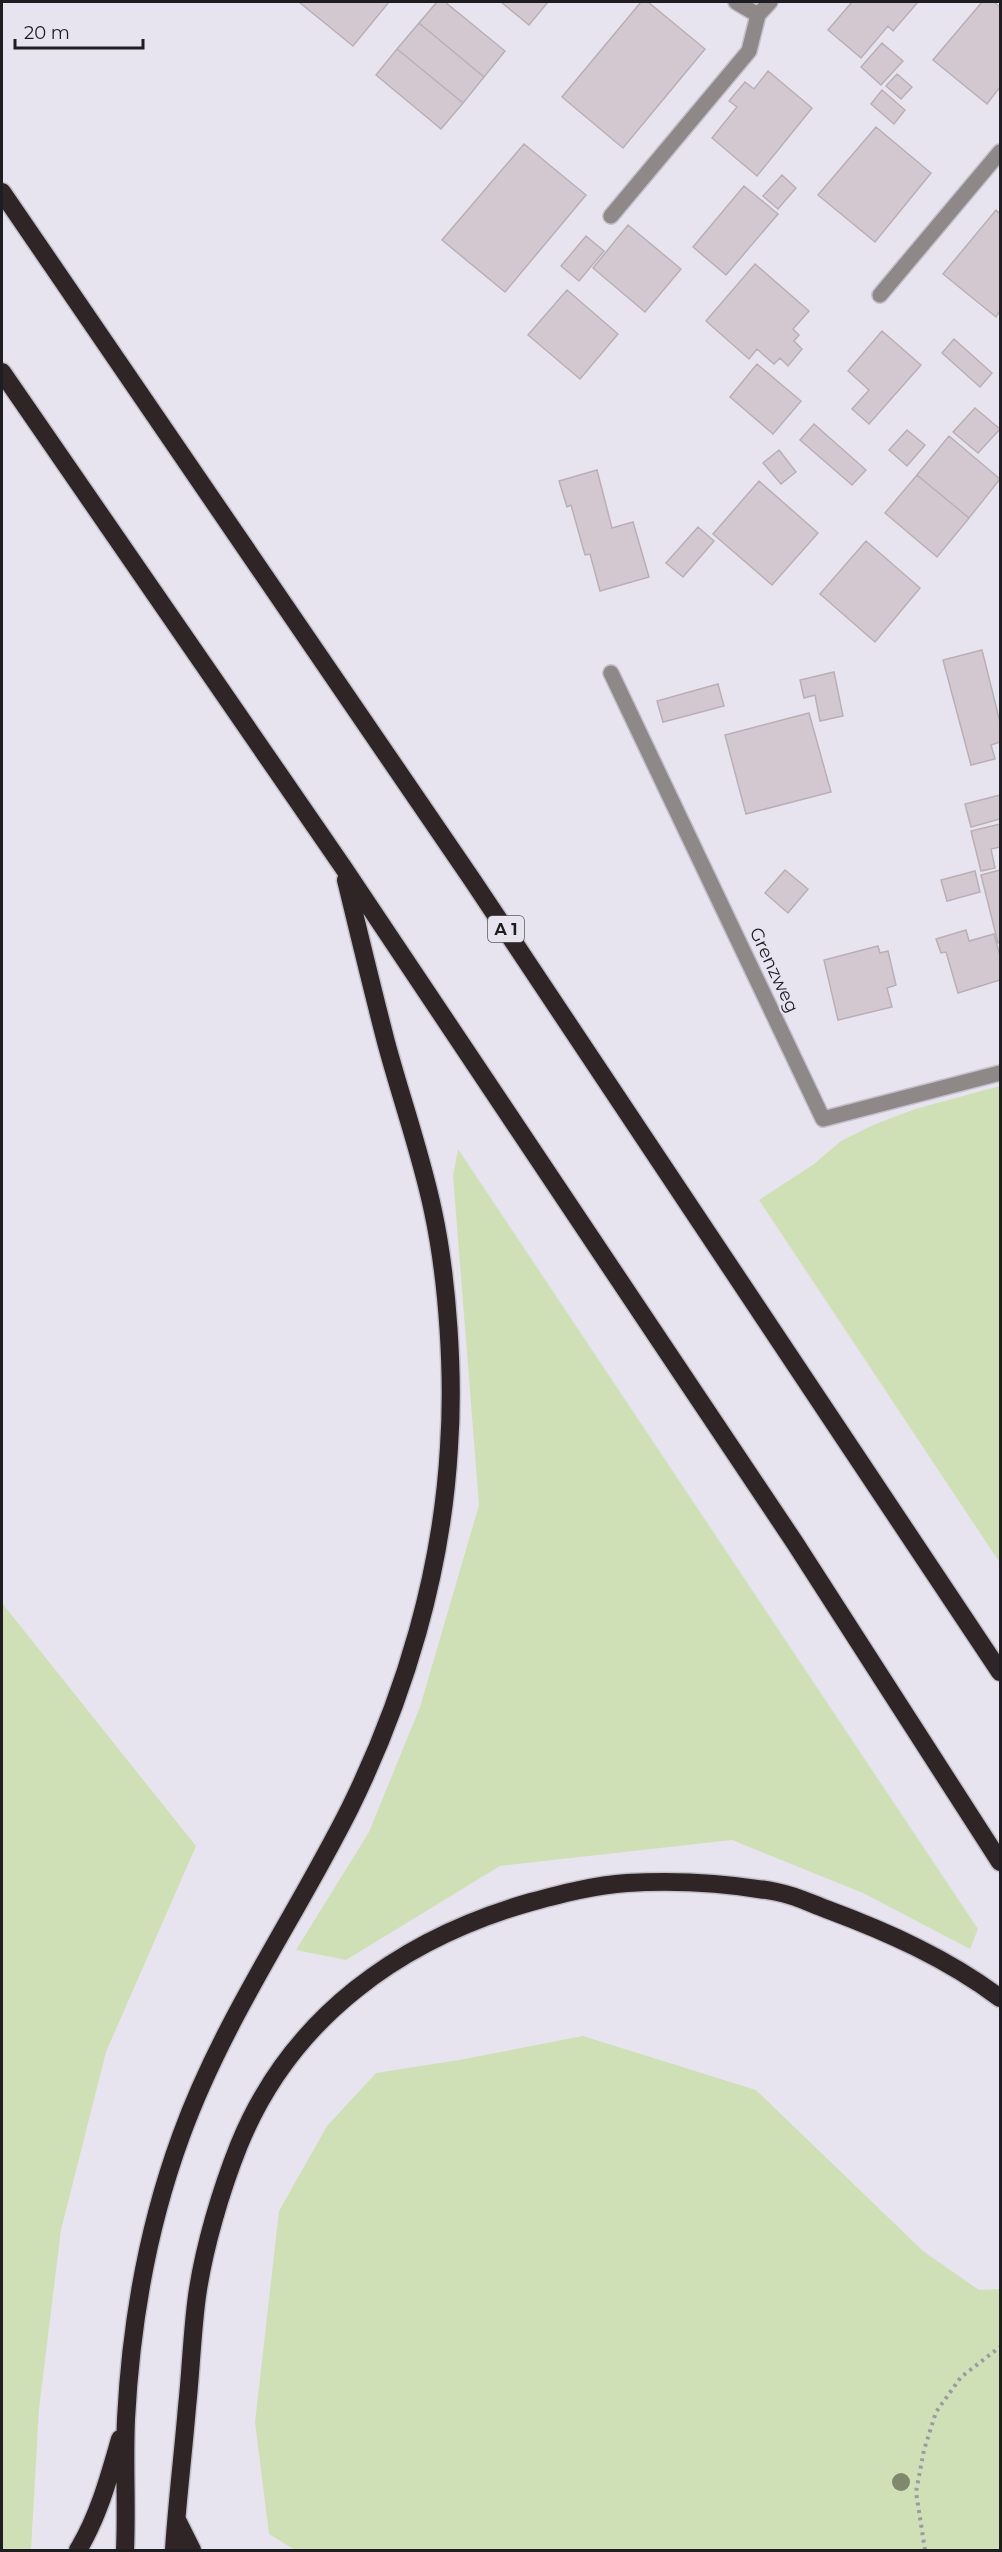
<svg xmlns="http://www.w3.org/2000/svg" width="1002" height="2552" font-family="Montserrat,sans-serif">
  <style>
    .green { fill: #cfe0b7 }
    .building { fill: #d3c8d0; stroke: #baafb6; stroke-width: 1.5 }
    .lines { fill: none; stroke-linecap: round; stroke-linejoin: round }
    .service-casing { stroke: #c3c0ca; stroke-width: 18 }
    .minor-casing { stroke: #c3c0ca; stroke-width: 18 }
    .motorway-casing { stroke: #c3c0ca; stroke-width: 21 }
    .path { stroke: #9c9aa2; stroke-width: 4; stroke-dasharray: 3 4.5; stroke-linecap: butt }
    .service { stroke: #8e8889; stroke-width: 15 }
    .minor { stroke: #8e8889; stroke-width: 15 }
    .motorway { stroke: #2f2526; stroke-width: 18 }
    .tree { fill: #80886e }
    .labels { text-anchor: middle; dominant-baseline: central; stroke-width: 4.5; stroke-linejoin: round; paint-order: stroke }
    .shield { fill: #e7e4ef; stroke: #5a595f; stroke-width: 1.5 }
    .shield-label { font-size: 16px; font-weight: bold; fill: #1e1d21 }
    .street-label { font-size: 18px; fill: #1e1d21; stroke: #e7e4ef }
  </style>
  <rect width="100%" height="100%" fill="#e7e4ef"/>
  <path class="green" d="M1000 1086V1563L759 1200 814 1164 841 1141 873 1125 915 1109Z
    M458 1149 978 1929 970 1949 863 1893 732 1840 500 1866 346 1960 296 1950 369 1832 420 1707 479 1505 453 1176Z
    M2 1603 196 1846 106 2052 61 2230 39 2409 31 2550H2Z
    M583 2036 756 2090 923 2251 979 2290 1000 2289V2550H295L269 2534 255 2422 279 2211 327 2126 376 2073 459 2060Z"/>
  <path class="building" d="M299 2H389L353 46Z
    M437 2H445L505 51 484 77 419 23Z
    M501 2H548L529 25Z
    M641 2H648L705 49 623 148 562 97Z
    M852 2H918L893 31 888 26 861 58 828 30Z
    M982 2H994L1000 7V87L987 104 933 60Z
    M419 23 484 77 463 103 397 49Z
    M882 43 903 61 881 85 861 67Z
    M397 49 463 103 441 129 376 75Z
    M768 71 812 108 757 176 712 138 737 107 729 101 745 82 754 89Z
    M897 74 912 87 901 99 886 86Z
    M882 90 905 110 894 124 871 104Z
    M876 127 931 173 875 242 818 195Z
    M524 144 586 195 505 292 442 240Z
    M782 175 796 188 778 209 763 196Z
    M744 186 778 214 726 275 693 247Z
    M996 210 1000 214V311L996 317 943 274Z
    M628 225 681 269 645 312 593 268Z
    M586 236 604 251 579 281 561 266Z
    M755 264 809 311 793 329 799 335 794 341 802 349 788 366 780 358 774 364 757 349 749 359 706 321Z
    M567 290 618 334 580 379 528 335Z
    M882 331 921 365 869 424 852 409 869 390 848 371Z
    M954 339 992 373 980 387 942 353Z
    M757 364 801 401 773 434 730 397Z
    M975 408 1000 429 978 453 953 432Z
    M814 424 866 470 852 485 800 440Z
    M907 430 925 445 907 466 889 450Z
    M949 436 1000 479 969 518 917 475Z
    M779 450 796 472 781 484 763 463Z
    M597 470 612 528 633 522 649 577 600 591 590 554 585 555 571 505 567 507 559 481Z
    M917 475 969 518 937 557 885 513Z
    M759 481 818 533 772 585 713 534Z
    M698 527 714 541 683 577 666 563Z
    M866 541 920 588 875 642 820 594Z
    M982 650 1000 722V742L991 745 995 759 971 765 943 660Z
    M834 672 843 716 820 721 815 695 804 698 800 680Z
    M718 684 724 706 663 722 657 701Z
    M809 713 831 792 746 814 725 735Z
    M1000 795V819L971 827 965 804Z
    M1000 824V847L991 849 995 868 981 871 971 831Z
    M785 870 808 889 788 913 765 893Z
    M1000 870V942L998 943 981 875Z
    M975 871 980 892 947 901 941 880Z
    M966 930 969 941 994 934 1000 956V980L958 993 946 952 941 953 936 939Z
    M878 946 880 953 888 951 896 985 887 988 892 1007 838 1020 824 960Z"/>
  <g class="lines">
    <g class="service-casing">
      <path id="service" d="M736 2 758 15
        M611 216 749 51 758 15 770 2
        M880 295 1000 152"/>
    </g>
    <g class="minor-casing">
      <path id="minor" d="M611 673 823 1119 1000 1073"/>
    </g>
    <g class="motorway-casing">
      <path id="motorway" d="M2 192 473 881 1000 1672
        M2 372 343 867 795 1543 1000 1862
        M177 2520 192 2550
        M78 2550C99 2515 109 2477 120 2439
        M125 2550C127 2507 124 2463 126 2419 131 2323 148 2226 181 2136 223 2020 295 1918 350 1808 405 1696 442 1572 449 1447 454 1376 448 1281 433 1211 421 1154 401 1098 386 1042 372 988 359 934 346 880
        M174 2550C177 2503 183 2455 187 2407 191 2370 192 2333 197 2296 204 2247 221 2190 239 2145 291 2017 401 1939 531 1902 561 1894 595 1885 627 1883 677 1880 727 1883 777 1892 794 1895 810 1903 826 1909 888 1932 948 1959 1000 1998"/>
    </g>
    <path class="path" d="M925 2550 916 2492 924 2450 936 2412 961 2377 1000 2347"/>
    <use href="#service" class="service"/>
    <use href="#minor" class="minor"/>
    <use href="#motorway" class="motorway"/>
  </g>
  <circle class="tree" cx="901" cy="2482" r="9"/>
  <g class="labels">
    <rect class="shield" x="488" y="916" width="36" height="26" rx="4.5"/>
    <g class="shield-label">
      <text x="506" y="929">A 1</text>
    </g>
    <g class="street-label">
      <text transform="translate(774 970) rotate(65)">Grenzweg</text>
    </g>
  </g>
  <rect width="1002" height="2552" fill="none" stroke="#1e1d21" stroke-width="6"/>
  <path d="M15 39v9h128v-9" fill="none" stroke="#1e1d21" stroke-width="3"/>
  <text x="24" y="39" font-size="18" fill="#1e1d21" stroke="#e7e4ef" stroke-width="4.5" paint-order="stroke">20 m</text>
</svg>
